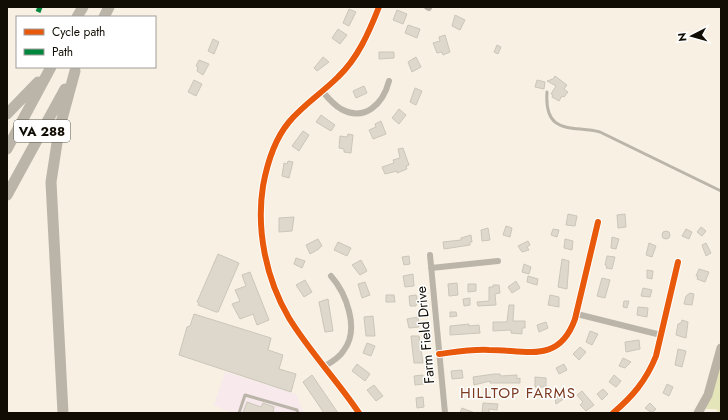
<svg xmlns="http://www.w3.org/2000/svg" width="728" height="420" font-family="Jost,sans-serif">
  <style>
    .commercial { fill: #f8e9ec }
    .green { fill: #e5e5ba }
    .building { fill: #ded8cc; stroke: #cbc6ba }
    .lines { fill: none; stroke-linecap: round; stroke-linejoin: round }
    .lane { stroke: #bbb4a8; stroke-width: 3 }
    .street { stroke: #bbb4a8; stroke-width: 6 }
    .secondary { stroke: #bbb4a6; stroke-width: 9 }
    .highway { stroke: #bbb4a8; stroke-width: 11 }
    .quiet { stroke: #00873e; stroke-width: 5; stroke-dasharray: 10 5; stroke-linecap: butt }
    .cycleway-casing { stroke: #fff; stroke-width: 8 }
    .cycleway { stroke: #e8590c; stroke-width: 6 }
    .labels { text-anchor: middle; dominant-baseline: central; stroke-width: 3; stroke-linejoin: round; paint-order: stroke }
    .shield { fill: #fff; stroke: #58564f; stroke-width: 1 }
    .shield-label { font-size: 13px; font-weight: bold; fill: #110d04 }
    .street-label { font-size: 14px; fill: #110d04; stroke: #fff }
    .neighbourhood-label { font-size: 15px; letter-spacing: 1px; fill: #7b391f; stroke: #fff }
  </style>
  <rect width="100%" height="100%" fill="#f7f0e3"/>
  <path class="commercial" d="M225 372 296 394 304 413H231L214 405Z"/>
  <path class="green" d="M721 359V413H719L716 409H706Z"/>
  <path class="building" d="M349 9 356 12 349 26 343 23Z
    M397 10 407 14 403 24 393 20Z
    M455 15 465 20 460 30 452 26Z
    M408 25 420 29 417 38 405 33Z
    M338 29 347 35 340 44 332 38Z
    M445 35 450 52 443 55 442 52 437 53 433 43 440 41 439 37Z
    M213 39 219 42 214 54 208 51Z
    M497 45 501 47 498 54 494 52Z
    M379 52H394V58L379 59Z
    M323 57 329 62 317 71 314 68Z
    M416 57 421 67 412 72 408 62Z
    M199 60 209 64 203 75 197 71 198 67 196 66Z
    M555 76 567 85 564 89 568 92 564 97 562 96 559 101 552 97 553 95 551 94 556 86 547 81 553 79Z
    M194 80 202 84 196 96 188 92Z
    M537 80 545 82 544 89 535 87Z
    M364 86 367 93 356 98 353 91Z
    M415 88 422 91 416 105 410 102Z
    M399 109 406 115 399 124 392 118Z
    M321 115 335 125 331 131 316 122Z
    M381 121 386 134 373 139 369 130 376 127 375 124Z
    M303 131 309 135 299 151 292 146Z
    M348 134 353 135 351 153 344 152V149L339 148 340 136 347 137Z
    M403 148 409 165 406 166 407 169 397 173V171L385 174 382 167 394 163 393 160 400 158 398 149Z
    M288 161 293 162 289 178 282 176 284 163 287 164Z
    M568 214 577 216 575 226 566 225Z
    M625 214 626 227 618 228 617 215Z
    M294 217 292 231 279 232V218Z
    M506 226 512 228 510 237 503 235Z
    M701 227 706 231 702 236 697 232Z
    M488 228 490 240 482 241 481 230Z
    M553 229 559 230 557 237 551 235Z
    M686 229 692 232 689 239 682 236Z
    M662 235a4 4 0 1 1 8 0a4 4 0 1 1-8 0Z
    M471 235 472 242H470V245L444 249 443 242 461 240V238Z
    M612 237 619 239 616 249 611 248Z
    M318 239 322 246 319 248V249L310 254 306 245Z
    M565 239 573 241 572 250 564 248Z
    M528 241 530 245 527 247 529 250 522 252 518 246Z
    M338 242 351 248 347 256 334 250Z
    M649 243 656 246 652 257 646 255Z
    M706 243 711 253 706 256 702 245Z
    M218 254 239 263 218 312H216L198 305 199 303 197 302Z
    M409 256 410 264 404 265 402 257Z
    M607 256 615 257 612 269 606 268 607 266 605 265Z
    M296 258 305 261 302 268 294 264Z
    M562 259 569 261 567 289 558 287Z
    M361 260 367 271 360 275 352 265Z
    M524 264 531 267 529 274 522 272Z
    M699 269 709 272 705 282 697 279 698 276H696Z
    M647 270 653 271 652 279 647 278Z
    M250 272 269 320 257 325 253 314 240 319 232 304 240 301 235 290 246 286 242 275Z
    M413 274 414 286 405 287 403 276Z
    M528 276 538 279 537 285 527 282Z
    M602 278 610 280 605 298 597 296Z
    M305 280 312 292 304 297 296 285Z
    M516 281 520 288 512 293 508 287Z
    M365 282 370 295 362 298 358 284Z
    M457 283 458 295 449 296 448 284Z
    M468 284H476V291L468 292Z
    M493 285H499L500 293 495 294 496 305 478 306 477 302 489 301V287H493Z
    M643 288 652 290 650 297 641 296Z
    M690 293 694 294 692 305 684 304 686 296Z
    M386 295H394L395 302H386Z
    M416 295 417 297 416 306H410L409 296Z
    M550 295 559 297V307L548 305Z
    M470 298V305L464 306 463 299Z
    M328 299 333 331 325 332 319 302Z
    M624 301H629L627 308 623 307Z
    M509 305H514L513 321H525V328H522V334L511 333V330L493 331V322H507Z
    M638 307 648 308 647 317 637 315Z
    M450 312H456L457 316 450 317Z
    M194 314 271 338 268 350 283 355 279 369 296 374 291 392 179 355 187 327 190 326Z
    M373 316 375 336H366L364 317Z
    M418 317 419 327 409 328 407 319Z
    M682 320 688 322 686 338 676 335 678 324 681 323Z
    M546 322 548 328 539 332 537 325Z
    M469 324V326L479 325 480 333 450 335V326Z
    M590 331 598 334 592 345 586 342Z
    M411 336H419L423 363H414Z
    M639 340 640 349 626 352 625 342Z
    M367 343 375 346 371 356 363 353Z
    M580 347 586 352 579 360 573 354Z
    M678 349 686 351 682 367 675 365Z
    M623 358 631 362 625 368 619 366Z
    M357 364 370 374 365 381 352 371Z
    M564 364 567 370 559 374 556 368Z
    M462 370 463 378 452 379 451 371Z
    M494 374H500L501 376 517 375V379L520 378V383H490V381L474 385 473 377Z
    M312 375 338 413H324L303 382Z
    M423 375 424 384 415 385 414 376Z
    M614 375 621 381 616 387 609 382Z
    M535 377 546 378V387H535Z
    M667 384 673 387 669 396 663 393Z
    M374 385 383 396 376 401 367 390Z
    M603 389 608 394 602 400 597 394Z
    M582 391 594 405 586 411 580 405 583 402 577 395Z
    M562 394 565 398 556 404 555 398Z
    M423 397 424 407 417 408 416 398Z
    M247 402 261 407 263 403 274 407 273 413H243Z
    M483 403 498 404 497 410 489 409V413H482Z
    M650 403 656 409 652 413 645 408Z
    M462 408 475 413H460Z"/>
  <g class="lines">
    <path class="lane" d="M547 92C544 136 572 125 600 132L721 191
      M239 413 245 395 297 410 298 413"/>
    <path class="street" d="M427 7 429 8
      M323 92C328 98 334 105 341 109 365 122 383 104 389 81
      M430 255 445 413
      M431 268 498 261
      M577 314 661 335
      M439 354C455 352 472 349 489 350 527 350 559 364 575 319L598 222
      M325 366C332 362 340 357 344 350 360 329 346 293 331 276
      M359 413C337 380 309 351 289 318 266 279 256 230 263 186 267 164 274 140 289 122 303 105 322 93 338 77 358 58 369 32 379 7
      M613 413C632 397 646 381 656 356L678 262"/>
    <path class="secondary" d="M698 413 708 395 721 348"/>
    <path class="highway" d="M77 17 83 7
      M104 17 109 7
      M7 114 38 82
      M7 149 51 67
      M7 195 65 89
      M63 413 51 182 59 130 75 71"/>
    <path class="quiet" d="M38 12 40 7"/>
    <g class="cycleway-casing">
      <path id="cycleway" d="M439 354C455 352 472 349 489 350 527 350 559 364 575 319L598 222
        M359 413C337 380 309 351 289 318 266 279 256 230 263 186 267 164 274 140 289 122 303 105 322 93 338 77 358 58 369 32 379 7
        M613 413C632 397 646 381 656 356L678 262"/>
    </g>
    <use href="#cycleway" class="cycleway"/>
  </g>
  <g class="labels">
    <rect class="shield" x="14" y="120" width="56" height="22" rx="3"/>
    <g class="shield-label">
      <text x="42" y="131">VA 288</text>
    </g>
    <g class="street-label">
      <text transform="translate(425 335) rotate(-95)">Farm Field Drive</text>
    </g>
    <g class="neighbourhood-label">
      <text x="518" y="393">HILLTOP FARMS</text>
    </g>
  </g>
  <rect width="728" height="420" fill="none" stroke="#110d04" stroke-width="16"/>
  <rect x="16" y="16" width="140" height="52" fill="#ffffff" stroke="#a09e9b"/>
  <rect x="24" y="29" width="20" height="6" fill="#e8590c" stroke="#a09e9b"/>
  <text x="52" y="36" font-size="12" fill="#110d04">Cycle path</text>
  <rect x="24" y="49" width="20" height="6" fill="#00873e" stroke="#a09e9b"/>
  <text x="52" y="56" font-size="12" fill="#110d04">Path</text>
  <g transform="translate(692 36) rotate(264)" stroke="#ffffff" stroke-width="3" paint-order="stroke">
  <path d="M0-3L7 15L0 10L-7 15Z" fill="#110d04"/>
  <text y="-6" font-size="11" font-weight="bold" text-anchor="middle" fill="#110d04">N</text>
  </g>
</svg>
